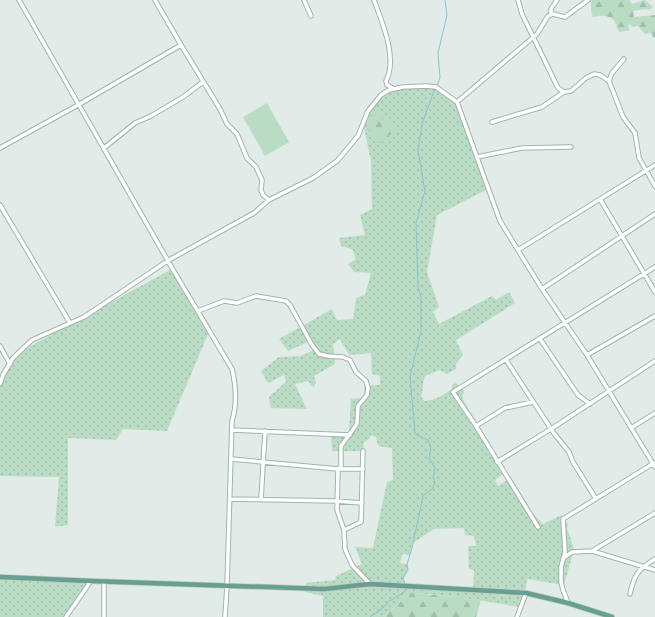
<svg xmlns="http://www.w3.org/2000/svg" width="655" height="617" font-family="'Exo 2',sans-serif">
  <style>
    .grass { fill: url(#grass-dots); fill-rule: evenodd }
    .forest { fill: url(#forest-firs) }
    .garden { fill: #badcc4 }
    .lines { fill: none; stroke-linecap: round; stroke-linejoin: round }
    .stream { stroke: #8ac4cf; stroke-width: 1 }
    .minor-casing { stroke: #a4b3ae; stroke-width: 5.5 }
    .major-casing { stroke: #c1c8c6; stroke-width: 6 }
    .minor { stroke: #fff; stroke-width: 3.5 }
    .major { stroke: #67a091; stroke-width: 4.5 }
  </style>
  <defs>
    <pattern id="grass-dots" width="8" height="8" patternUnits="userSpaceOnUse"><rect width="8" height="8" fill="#badcc4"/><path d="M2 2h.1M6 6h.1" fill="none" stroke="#a0bea9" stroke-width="1.8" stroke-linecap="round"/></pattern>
    <pattern id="forest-firs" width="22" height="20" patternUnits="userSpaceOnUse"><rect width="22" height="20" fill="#badcc4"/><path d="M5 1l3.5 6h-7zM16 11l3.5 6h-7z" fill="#a0bea9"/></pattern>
  </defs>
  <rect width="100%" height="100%" fill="#e1ebe7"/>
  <path class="grass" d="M436 87 457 102 488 189 437 215 427 272 439 307 433 312 439 324 492 296 496 300 509 292 515 303 456 340 463 355 456 364V369L447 374 440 370 425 376C422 382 424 389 421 396L424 401C434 401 443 395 452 389V385L456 383 464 391 462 398 506 472 495 480 498 486 511 478 528 505 530 510 543 524 562 515 568 524 567 528 574 549 564 585 527 579C526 591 522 596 518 607 482 600 447 595 410 593L384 617H323V596L305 592 306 583 335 580 336 576 362 564 355 547 373 548 387 482 393 480 392 448 378 446 376 437 371 435 369 439 364 442 363 451H332L331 432H349L351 399 364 398V386L380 385V376L372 374 371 353 349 355 340 339 333 344 335 364 314 376 316 383 313 387 308 381 295 384 307 409 271 408 269 397 286 382 284 375 268 383 261 371 279 357 301 356 312 351 308 342 288 351 279 339 332 309 337 320 353 319 356 298 365 295 371 273 354 272 348 264 356 259 352 249 341 246 339 238 365 235 360 215 372 209 371 161 363 123 368 111 381 95 394 89ZM464 528 465 535 474 536 476 546H468L469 569 474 570 473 592 419 588 405 584 403 578 408 570 407 564 400 563 403 553 409 556 413 543 434 529Z
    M172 269 211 327 167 431 123 429 116 440 68 438V525L55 527 59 477 0 476V384L13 358 24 347 27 348Z
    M0 577 91 581 66 617H0Z"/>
  <path class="forest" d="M592 0H629L632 4 645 0 653 7 649 10 645 9 633 11 634 17 655 15V38L653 37 651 33 645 34 638 26 633 27 629 24 628 26 630 30 620 32C617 29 617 28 616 24 612 14 601 15 593 17L591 11V1Z
    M374 110 384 113 382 119 390 118 391 122 394 123 395 131 394 132H390L389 138 386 142H376L372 138 368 123 371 112Z
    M410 593 436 595 481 600 476 617H384Z"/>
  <path class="garden" d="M267 103 289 142 265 156 243 117Z"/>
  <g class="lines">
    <path class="stream" d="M437 85 440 78 438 53 447 15 445 0
      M405 584 403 578 408 570 407 564 412 548 423 496 433 488 435 482 433 477 435 468 429 458 431 447 428 440 417 435 415 432 410 377 421 331V297L418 286 416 223 425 191 418 150 422 124 435 88
      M370 617 383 608 388 602 404 592 406 589"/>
    <g class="minor-casing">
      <path id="minor" d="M19 0 172 268 232 369C236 386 237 405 232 421L227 586 225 617
        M155 0 181 45 220 109 227 124 237 134 247 158 256 167 262 180 261 190 263 195 269 200
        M304 0 311 16
        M374 0C382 22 398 58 386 81L387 85 394 89
        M518 0 522 14 558 88 564 92 571 91 586 78 594 74 600 75 609 81 623 117 635 133 639 158 655 186
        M588 0 565 17 553 14 548 16 537 34 457 102 500 221 542 289 587 355 655 467
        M551 14V9L557 0
        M609 81 612 73 624 59
        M492 122 542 107 564 92
        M0 148 78 105 181 45
        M104 148 135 123 151 116 183 97 203 82
        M477 157 522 148 571 147
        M600 199 655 292
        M0 205 70 323
        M518 250 655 165
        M542 289 655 214
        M198 311 224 301 237 303 256 296 286 301 290 305 312 345 319 354 328 356 343 357 350 360 356 372 366 381 368 388 367 395 358 406 357 424 341 446V466L338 469 337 510 344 530 345 549 352 565 370 584
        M540 339 578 395 590 404
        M0 346 10 364
        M587 355 655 316
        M506 360 553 432 569 452 573 462 596 499
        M0 384 3 375 13 358 32 340 84 317 169 260 254 213 269 200 313 178 337 161 358 136 368 111 381 95 389 90 403 87 426 86 436 87 457 102
        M476 426 505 408 533 402
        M631 428 655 413
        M232 430 350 435
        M231 459 338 469H363
        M497 462 551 429 655 361
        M230 499 336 501 362 503
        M261 500 265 431
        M538 527 476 426 453 392 655 267
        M344 530 361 522 363 451
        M592 551 655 513
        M565 557 572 552 592 551 655 570
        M630 594C634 575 638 569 655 559
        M568 603 563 590 561 582V567L565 552 563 519 654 463
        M66 617 91 581
        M104 617V582
        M517 617 526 593"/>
    </g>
    <g class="major-casing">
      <path id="major" d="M0 577 91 581 324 589 370 584 526 593 568 603 612 617"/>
    </g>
    <use href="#minor" class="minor"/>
    <use href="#major" class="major"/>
  </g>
</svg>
